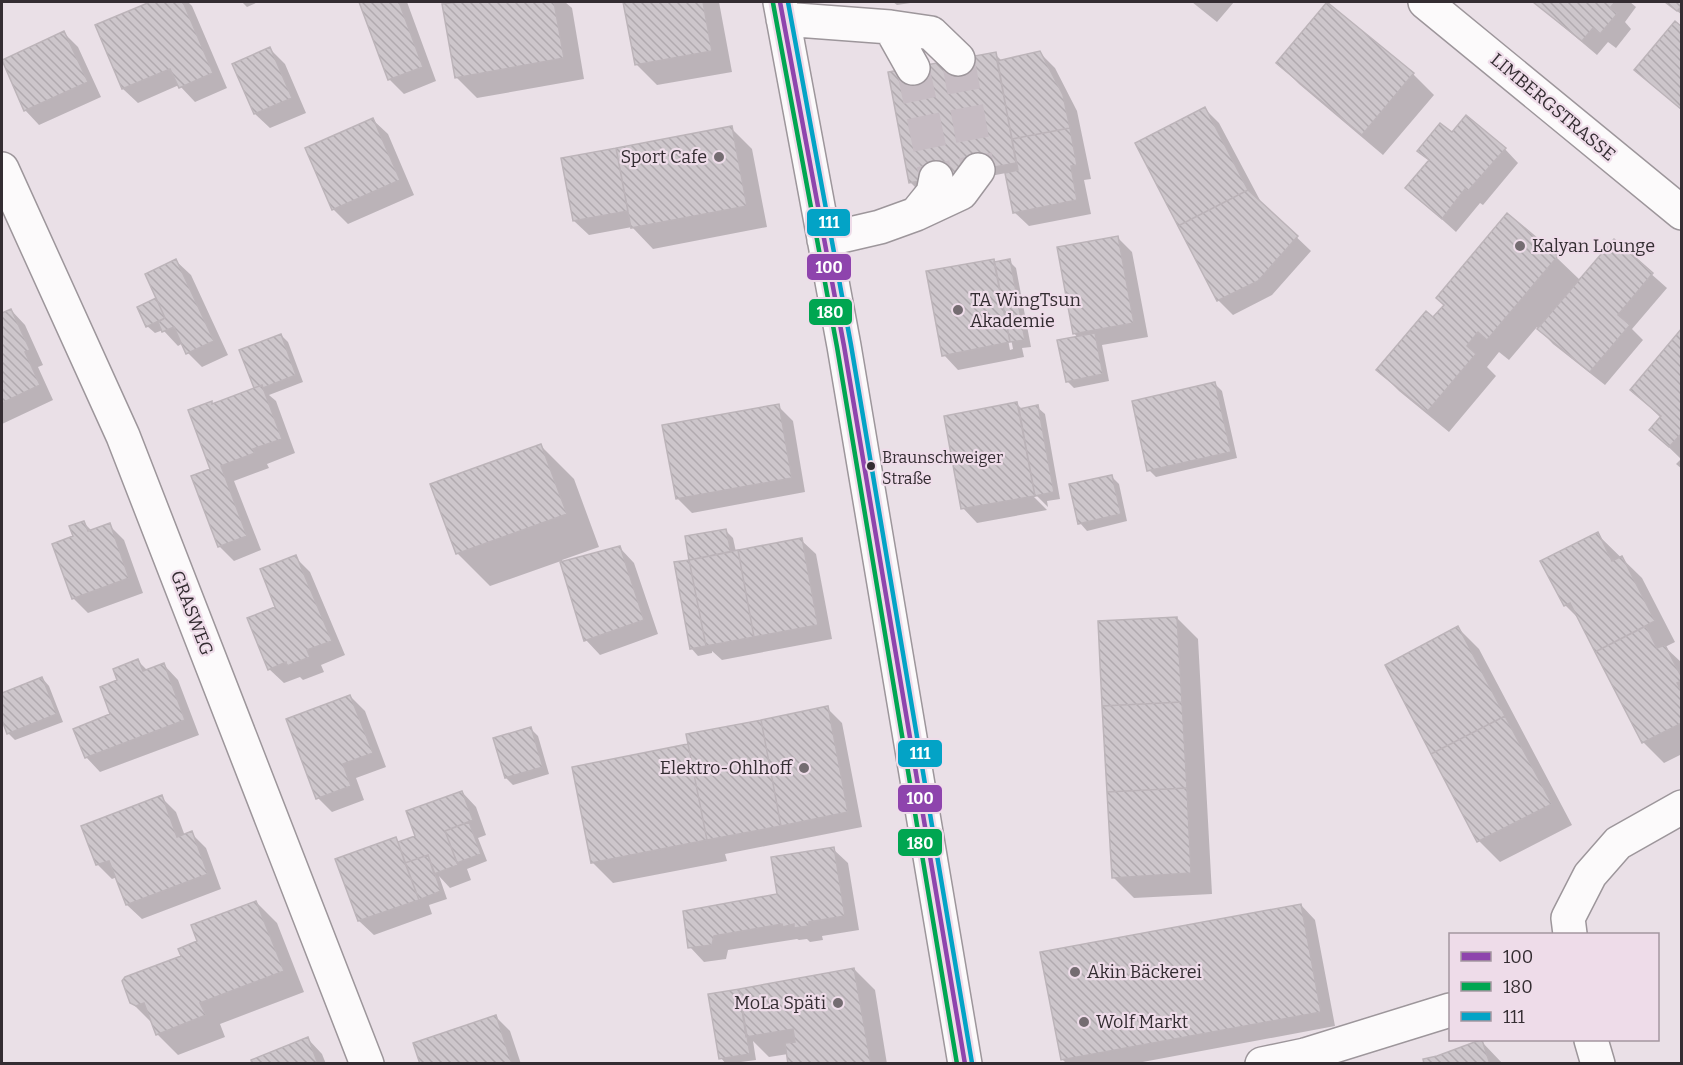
<svg xmlns="http://www.w3.org/2000/svg" width="1683" height="1065" font-family="Bitter,serif">
  <style>
    .shadow { fill: #0003; fill-rule: evenodd }
    .building { fill: url(#building-back-hatch); stroke: #bcb4b9; stroke-width: 1.5 }
    .lines { fill: none; stroke-linecap: round; stroke-linejoin: round }
    .minor-tunnel { stroke: #c6bcc3; stroke-width: 33; stroke-dasharray: 33 16; stroke-linecap: butt }
    .minor-casing { stroke: #9d969b; stroke-width: 36 }
    .minor { stroke: #fcfafb; stroke-width: 33 }
    .bus-1-casing { stroke: #eedce9; stroke-width: 9 }
    .bus-2-casing { stroke: #eedce9; stroke-width: 9 }
    .bus-3-casing { stroke: #eedce9; stroke-width: 9 }
    .bus-1 { stroke: #8e44ad; stroke-width: 4.5 }
    .bus-2 { stroke: #00a651; stroke-width: 4.5 }
    .bus-3 { stroke: #03a3c6; stroke-width: 4.5 }
    .poi-dot { fill: #746c71; stroke: #eedce9; stroke-width: 2 }
    .bus-dot { fill: #342d32; stroke: #eedce9; stroke-width: 2 }
    .labels { text-anchor: middle; dominant-baseline: central; stroke-width: 4.5; stroke-linejoin: round; paint-order: stroke }
    .bus-label { font-size: 16px; fill: #342d32; stroke: #eedce9; text-anchor: start }
    .street-label { font-size: 18px; fill: #342d32; stroke: #eedce9 }
    .poi-label { font-size: 18px; fill: #342d32; stroke: #eedce9; text-anchor: start }
    .line-badge { stroke: #eedce9; stroke-width: 2 }
    .badge-label { font-size: 16px; text-anchor: middle; font-weight: bold; fill: #fff }
  </style>
  <defs>
    <pattern id="building-back-hatch" width="6" height="6" patternUnits="userSpaceOnUse" patternTransform="scale(1.5)"><rect width="6" height="6" fill="#cdc6cb"/><path d="M-1 5l2 2M0 0l6 6M5-1l2 2" fill="none" stroke="#b1aaaf"/></pattern>
  </defs>
  <rect width="100%" height="100%" fill="#eae0e7"/>
  <path class="shadow" d="M153 2H188L192 6 227 88 195 102 179 85 138 103 123 89 97 26Z
    M242 2H258L247 7Z
    M361 2H407L436 81 404 94 389 79Z
    M467 2H565L572 8 584 79 477 98 456 77 444 6Z
    M625 2H719L732 72 657 85 636 64Z
    M893 2H917L897 5Z
    M1192 2H1234L1217 22Z
    M1534 2H1630L1636 7 1625 22 1631 29 1616 48 1608 42 1597 55Z
    M1666 2H1682V15Z
    M1682 29V110L1636 70Z
    M64 33 78 47 101 97 39 125 25 110Z
    M270 49 285 64 306 113 270 128 255 114 234 65Z
    M1040 53 1055 68 1077 111 1091 179 1084 180 1091 214 1029 226 1014 212 1006 173 918 190 910 182 995 54 1002 61Z
    M1278 63 1413 74 1434 95 1383 155 1299 84Z
    M1205 109 1219 123 1262 204 1311 251 1272 295 1233 315 1218 300Z
    M373 120 388 134 414 195 348 224 333 209Z
    M731 128 752 149 767 227 653 249 632 227 589 235 574 221Z
    M1452 134 1504 148 1518 163 1483 205 1480 203 1456 232 1407 188 1430 161 1419 150Z
    M1507 215 1557 258 1580 280 1614 241 1667 288 1632 329 1643 340 1605 385 1553 344 1537 327 1509 360 1499 352 1487 367 1496 376 1449 432 1399 391 1378 370 1434 319 1446 305Z
    M1118 238 1132 252 1148 337 1102 345 1109 381 1074 388 1067 381 1078 338 1074 333Z
    M993 260 997 263 1009 261 1016 268 1031 347 1022 348 1024 357 958 370 944 355ZM996 275H999L1013 349 1010 350Z
    M176 261 191 275 228 355 202 367 188 353 183 343 178 346 163 330 155 333 147 326 139 308 158 299Z
    M11 310 25 325 43 365 38 367 53 400 2 424V314Z
    M1682 330V469L1676 464 1681 459 1651 430 1661 418 1632 390Z
    M281 335 288 342 303 382 269 395 276 401 295 453 267 464 269 468 234 481 261 550 234 561 219 546 212 470 211 403 214 405 256 389 255 387Z
    M1215 384 1222 391 1237 458 1156 477 1149 470Z
    M1017 404 1023 410 1037 407 1045 414 1060 499 1047 501 1048 507 1035 494H1031L1047 510 977 523 963 508Z
    M778 406 793 421 805 492 692 513 677 498Z
    M541 446 574 479 599 547 562 560 563 563 620 548 634 563 658 634 600 655 586 640 561 561 490 586 457 553Z
    M1112 477 1119 484 1127 521 1087 531 1080 523Z
    M84 523 92 531 109 525 124 540 143 593 88 613 73 598 75 537Z
    M726 531 733 538 736 552 801 540 816 554 832 639 722 660 712 651V653L698 656 691 648V561Z
    M1597 534 1642 578 1675 642 1665 647 1682 663V754L1664 763 1643 742 1581 621 1565 605Z
    M295 557 310 572 345 655 321 665 324 672 303 680 300 677 284 683 269 669 277 608Z
    M1177 618 1198 639 1212 894 1134 898 1113 877Z
    M1458 628 1479 649 1572 825 1500 862 1479 841 1387 665Z
    M137 660 148 671 164 665 178 680 199 735 100 772 86 757 112 715 119 681Z
    M42 678 49 686 63 722 15 740 8 733 2 716V694Z
    M350 696 365 711 386 767 356 778 364 800 332 812 318 798Z
    M827 708 842 723 862 827 725 854 727 861 613 883 592 862 687 746Z
    M531 729 538 736 549 774 513 785 506 778Z
    M462 792 476 807 486 835 478 838 487 861 467 869 471 880 450 888 439 876 447 899 429 905 432 914 374 935 359 921 396 839 400 843 417 837Z
    M161 797 176 812 185 836 191 833 206 848 221 889 142 919 127 905 117 877 112 879 98 865 83 827Z
    M833 849 848 863 859 930 822 936 823 940 810 942 807 939 799 940 797 939 728 950 726 959 704 962 690 947 779 895Z
    M256 902 277 923 304 992 220 1024 225 1037 178 1055 157 1034 153 1024 131 1002 199 942Z
    M1301 905 1315 920 1335 1026 1132 1064H1067L1062 1059Z
    M854 969 875 990 887 1064H789L788 1054 769 1057 753 1041 756 1060 726 1064 721 1058 710 995Z
    M495 1016 510 1031 521 1064H422Z
    M308 1039 322 1054 326 1064H254Z
    M1481 1041 1503 1064H1426Z"/>
  <path class="building" d="M150 2H183L213 73 179 88 170 69 122 89 95 25Z
    M359 2H399L423 67 388 80Z
    M459 2H554L564 58 455 78 442 4Z
    M623 2H703L712 51 635 65Z
    M1327 2 1414 73 1362 135 1276 63Z
    M1533 2H1615L1610 8 1618 13 1600 34 1593 28 1582 41Z
    M1665 2H1682V6L1677 11Z
    M1675 21 1682 27V110L1634 70Z
    M64 31 88 82 24 111 2 60Z
    M270 47 292 98 254 114 232 64Z
    M1040 51 1063 95 1070 128 1012 139 997 61Z
    M996 52 1016 163 909 183 888 72Z
    M1205 107 1248 190 1178 226 1135 143Z
    M1466 115 1506 148 1468 191 1465 189 1442 219 1405 188 1429 160 1417 151 1440 123 1452 132Z
    M373 118 400 180 332 210 305 148Z
    M732 126 747 206 631 228 616 148Z
    M1070 128 1077 165 1071 166 1077 200 1013 213 1005 173 1018 170 1012 139Z
    M616 148 628 211 573 221 561 158Z
    M1248 190 1298 236 1258 281 1217 301 1178 226Z
    M1507 213 1558 256 1487 340 1478 332 1467 346 1476 354 1427 412 1376 370 1426 311 1433 317 1444 305 1436 298Z
    M1118 236 1134 323 1073 334 1057 247Z
    M1614 239 1653 273 1618 315 1630 325 1590 372 1537 329Z
    M176 259 214 341 186 354 174 327 162 332 158 322 165 318 145 274Z
    M994 259 1010 342 942 356 926 271Z
    M1010 259 1025 340 1010 342 994 262Z
    M156 298 165 318 146 327 137 307Z
    M11 309 30 350 25 352 40 385 2 403V313Z
    M1682 328V433L1669 447 1649 430 1661 416 1630 390Z
    M1095 333 1103 374 1066 382 1057 340Z
    M281 334 296 375 263 388 262 385 254 388 239 350Z
    M1215 382 1231 452 1147 471 1132 401Z
    M262 385 282 439 253 449 255 453 221 466 247 536 218 547 191 476 210 469 188 410 212 401V404Z
    M1017 402 1035 496 961 509 944 416Z
    M779 404 792 478 676 499 662 425Z
    M1038 405 1054 492 1035 496 1019 409Z
    M541 444 567 514 456 554 430 484Z
    M1112 475 1121 514 1078 524 1069 484Z
    M84 521 88 531 110 523 129 578 72 599 52 544 73 536 69 526Z
    M726 529 731 552 689 560 685 536Z
    M1598 532 1612 561 1622 556 1655 621 1595 652 1570 603 1564 606 1540 561Z
    M802 538 818 625 754 637 738 550Z
    M620 546 644 620 584 641 560 562Z
    M738 550 754 637 706 646 689 560Z
    M296 555 332 641 307 650 310 657 287 666 286 662 268 670 247 618 275 607 260 569Z
    M689 560 706 646 690 649 674 562Z
    M1177 617 1182 702 1102 706 1098 621Z
    M1458 626 1505 716 1431 754 1385 665Z
    M1646 626 1657 648 1665 645 1682 678V681L1677 683 1682 692V723L1642 743 1595 652Z
    M138 659 143 671 164 663 185 720 85 758 73 729 110 714 100 687 117 680 113 669Z
    M42 677 57 714 7 734 2 720V693Z
    M350 695 373 753 343 764 351 786 316 799 286 719Z
    M1182 702 1187 788 1107 792 1102 706Z
    M828 706 848 812 781 826 761 720Z
    M1505 716 1552 804 1477 842 1431 754Z
    M761 720 781 826 707 840 686 734Z
    M531 727 543 767 505 778 493 738Z
    M688 744 707 840 591 863 572 767Z
    M1187 788 1191 873 1112 878 1107 792Z
    M462 791 473 820 445 831 458 865 434 874 428 855 405 863 398 842 415 836 406 811Z
    M162 795 177 837 192 831 208 874 126 905 109 861 96 865 81 826Z
    M469 822 481 854 457 863 445 831Z
    M396 837 419 900 358 921 335 859Z
    M834 847 845 916 809 922V926L794 928V924L783 927 782 924 714 936 712 945 688 948 683 911 777 894 771 857Z
    M428 855 441 891 419 900 405 863Z
    M256 901 284 971 200 1003 206 1015 156 1035 144 1003 136 1006 130 1003 122 981 125 977 181 956 178 949 197 941 191 925Z
    M1301 904 1321 1012 1061 1060 1040 952Z
    M854 968 871 1064H788L785 1043 795 1042 793 1029 746 1037 739 989Z
    M739 989 750 1054 719 1059 708 994Z
    M496 1015 512 1064H420L413 1043Z
    M308 1037 318 1064H252L251 1060Z
    M1480 1040H1482L1490 1064H1424L1423 1059 1437 1056Z"/>
  <g class="lines">
    <path class="minor-tunnel" d="M958 59 978 170
      M913 68 936 178"/>
    <g class="minor-casing">
      <path id="minor" d="M780 2 844 346 965 1064
        M1425 2 1682 213
        M783 19 890 27 913 68
        M890 27 931 33 958 59
        M2 169 123 436 367 1064
        M916 214 961 193 978 170
        M824 240 880 227 916 214 933 193 936 178
        M1570 934 1568 918 1590 875 1618 843 1682 807
        M1591 1040 1598 1064
        M1262 1064 1305 1055 1450 1010"/>
    </g>
    <use href="#minor" class="minor"/>
    <g class="bus-1-casing">
      <path id="bus-1" d="M780 2 844 346 965 1064"/>
    </g>
    <g class="bus-2-casing">
      <path id="bus-2" d="M773 3 837 347 957 1064"/>
    </g>
    <g class="bus-3-casing">
      <path id="bus-3" d="M788 2 851 345 972 1063"/>
    </g>
    <use href="#bus-1" class="bus-1"/>
    <use href="#bus-2" class="bus-2"/>
    <use href="#bus-3" class="bus-3"/>
  </g>
  <g class="poi-dot">
    <circle cx="719" cy="157" r="6"/>
    <circle cx="1520" cy="246" r="6"/>
    <circle cx="958" cy="310" r="6"/>
    <circle cx="804" cy="768" r="6"/>
    <circle cx="1075" cy="972" r="6"/>
    <circle cx="838" cy="1003" r="6"/>
    <circle cx="1084" cy="1022" r="6"/>
  </g>
  <circle class="bus-dot" cx="871" cy="466" r="5"/>
  <g class="labels">
    <g class="bus-label">
      <text x="882" y="457">Braunschweiger<tspan x="882" dy="21">Straße</tspan></text>
    </g>
    <g class="street-label">
      <text transform="translate(1553 107) rotate(40)">LIMBERGSTRASSE</text>
      <text transform="translate(192 613) rotate(69)">GRASWEG</text>
    </g>
    <g class="poi-label">
      <text x="707" y="157" text-anchor="end">Sport Cafe</text>
      <text x="1532" y="246">Kalyan Lounge</text>
      <text x="970" y="300">TA WingTsun<tspan x="970" dy="21">Akademie</tspan></text>
      <text x="792" y="768" text-anchor="end">Elektro-Ohlhoff</text>
      <text x="1087" y="972">Akin Bäckerei</text>
      <text x="826" y="1003" text-anchor="end">MoLa Späti</text>
      <text x="1096" y="1022">Wolf Markt</text>
    </g>
  </g>
  <g class="line-badge">
    <rect x="806" y="208" width="45" height="29" rx="6" fill="#03a3c6"/>
    <rect x="806" y="253" width="46" height="28" rx="6" fill="#8e44ad"/>
    <rect x="808" y="298" width="45" height="28" rx="6" fill="#00a651"/>
    <rect x="897" y="739" width="46" height="29" rx="6" fill="#03a3c6"/>
    <rect x="897" y="784" width="46" height="29" rx="6" fill="#8e44ad"/>
    <rect x="897" y="828" width="46" height="29" rx="6" fill="#00a651"/>
  </g>
  <g class="badge-label">
    <text x="829" y="228">111</text>
    <text x="829" y="273">100</text>
    <text x="830" y="318">180</text>
    <text x="920" y="759">111</text>
    <text x="920" y="804">100</text>
    <text x="920" y="849">180</text>
  </g>
  <rect width="1683" height="1065" fill="none" stroke="#342d32" stroke-width="6"/>
  <rect x="1449" y="933" width="210" height="108" fill="#eedce9" stroke="#a496a0" stroke-width="1.5"/>
  <rect x="1461" y="952" width="30" height="9" fill="#8e44ad" stroke="#a496a0" stroke-width="1.5"/>
  <text x="1503" y="963" font-size="18" fill="#342d32">100</text>
  <rect x="1461" y="982" width="30" height="9" fill="#00a651" stroke="#a496a0" stroke-width="1.5"/>
  <text x="1503" y="993" font-size="18" fill="#342d32">180</text>
  <rect x="1461" y="1012" width="30" height="9" fill="#03a3c6" stroke="#a496a0" stroke-width="1.5"/>
  <text x="1503" y="1023" font-size="18" fill="#342d32">111</text>
</svg>
